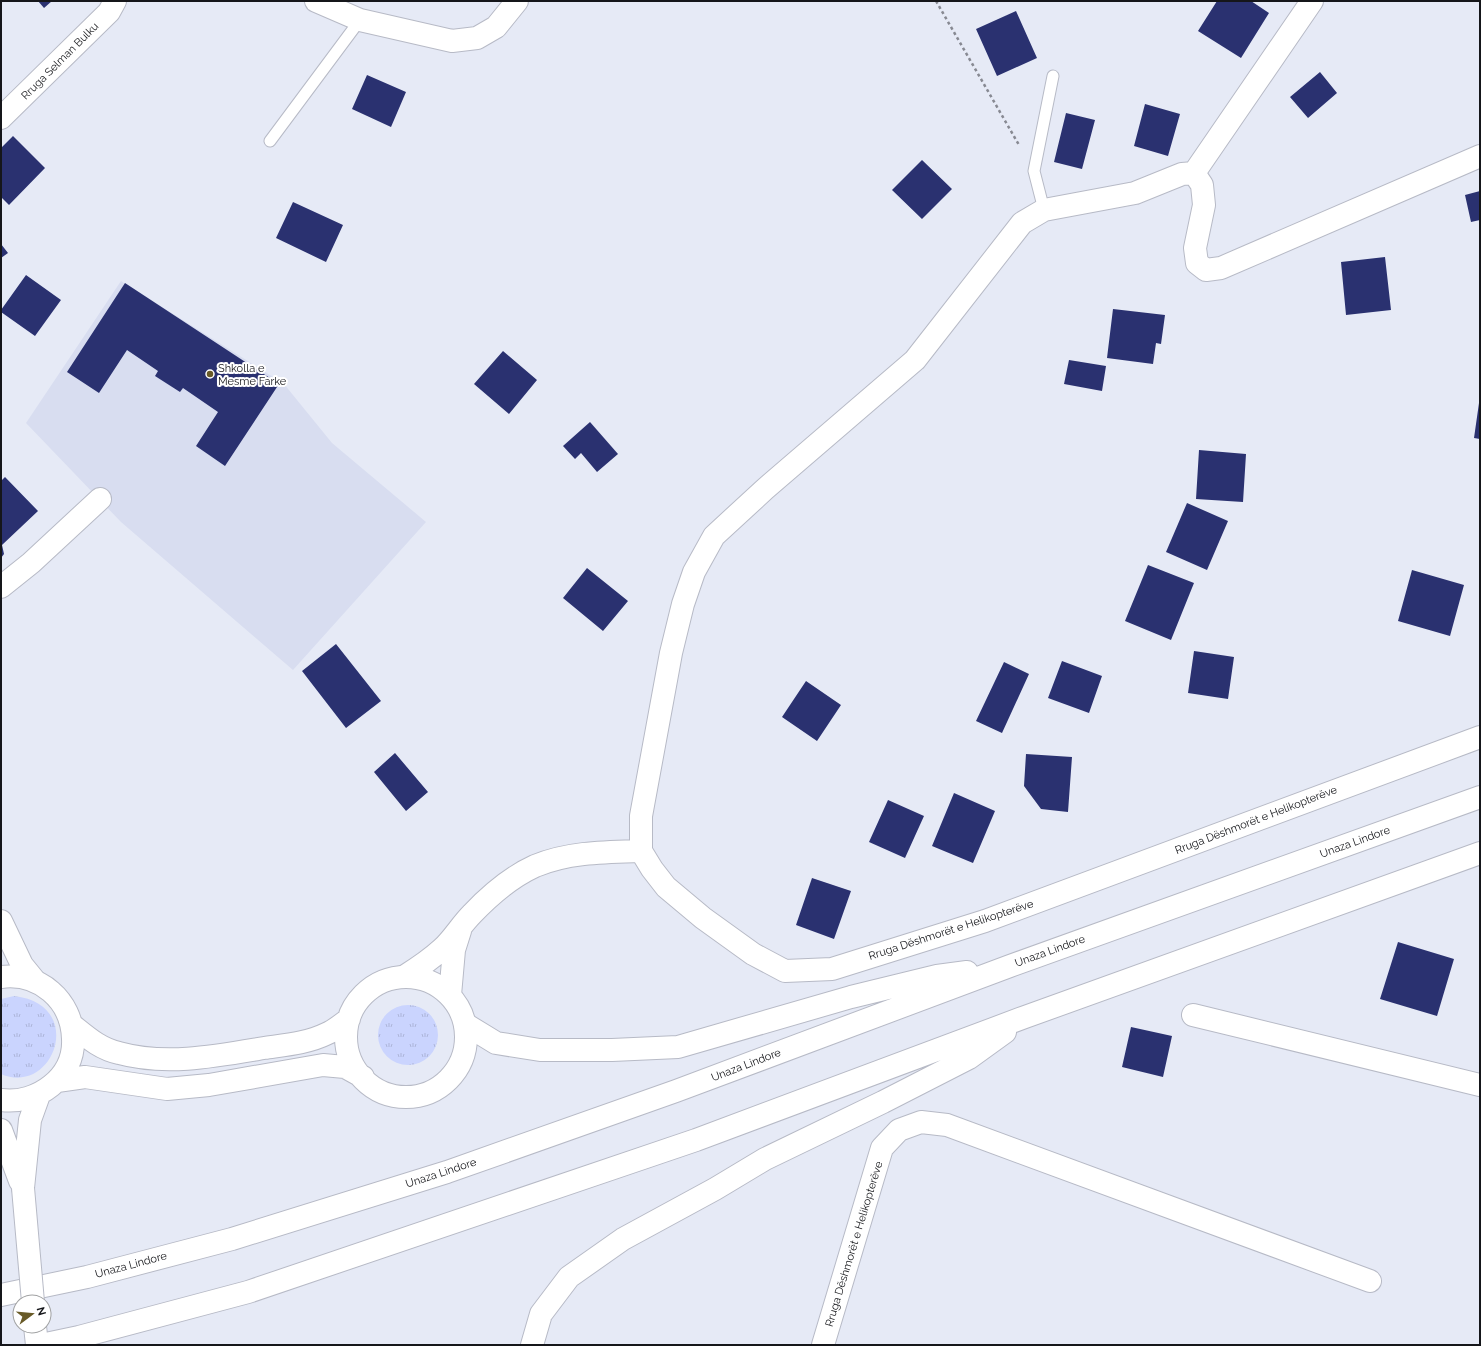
<svg xmlns="http://www.w3.org/2000/svg" width="1481" height="1346" font-family="Raleway,sans-serif">
  <style>
    .built { fill: #d8ddf0 }
    .grass { fill: url(#grass-tufts) }
    .building { fill: #2a3170 }
    .lines { fill: none; stroke-linecap: round; stroke-linejoin: round }
    .service-casing { stroke: #b7bac6; stroke-width: 13 }
    .minor-casing { stroke: #b7bac6; stroke-width: 24 }
    .tertiary-casing { stroke: #b7bac6; stroke-width: 24 }
    .secondary-casing { stroke: #b7bac6; stroke-width: 24 }
    .trunk-casing { stroke: #b7bac6; stroke-width: 24 }
    .path { stroke: #878992; stroke-width: 2.5; stroke-dasharray: 3 3; stroke-linecap: butt }
    .service { stroke: #fff; stroke-width: 11 }
    .minor { stroke: #fff; stroke-width: 22 }
    .tertiary { stroke: #fff; stroke-width: 22 }
    .secondary { stroke: #fff; stroke-width: 22 }
    .trunk { stroke: #fff; stroke-width: 22 }
    .secondary-bridge-casing { stroke: #b7bac6; stroke-width: 24; stroke-linecap: butt }
    .secondary-bridge { stroke: #fff; stroke-width: 22 }
    .poi-dot { fill: #685a27; stroke: #fff; stroke-width: 1.5 }
    .labels { text-anchor: middle; dominant-baseline: central; stroke-width: 4; stroke-linejoin: round; paint-order: stroke }
    .street-label { font-size: 11px; fill: #15161a; stroke: #fff }
    .poi-label { font-size: 11px; fill: #15161a; stroke: #fff; text-anchor: start }
  </style>
  <defs>
    <pattern id="grass-tufts" width="24" height="20" patternUnits="userSpaceOnUse"><rect width="24" height="20" fill="#cad4fe"/><path d="M3 7l-1-3M5 7V3M7 7l1-3M15 17l-1-3M17 17v-4M19 17l1-3" fill="none" stroke="#adb5d9"/></pattern>
  </defs>
  <rect width="100%" height="100%" fill="#e6eaf6"/>
  <path class="built" d="M121 281 284 384 332 443 426 522 293 670 121 522 26 423Z"/>
  <path class="grass" d="M14 996C87 1004 54 1097 1 1074V999Z
    M378 1035a30 30 0 1 1 60 0a30 30 0 1 1-60 0Z"/>
  <path class="building" d="M38 1H52L44 8Z
    M1217 1H1251L1269 13 1241 58 1198 31Z
    M1016 11 1037 58 997 76 976 29Z
    M1320 72 1337 93 1308 118 1290 97Z
    M367 75 406 92 391 127 352 109Z
    M1145 104 1180 114 1168 156 1134 146Z
    M1066 113 1095 120 1082 169 1054 162Z
    M13 136 45 168 9 205 1 197V148Z
    M922 160 952 189 922 219 892 190Z
    M1480 191V220L1471 222 1465 195Z
    M293 202 343 225 326 262 276 238Z
    M1 244 8 253 1 258Z
    M1385 257 1391 310 1346 315 1341 262Z
    M26 275 61 300 35 336 1 312V310Z
    M125 283 279 384 225 466 196 446 218 412 183 388 180 392 155 376 158 371 127 350 99 393 67 372Z
    M1113 309 1165 315 1161 344 1156 343 1153 364 1107 358Z
    M503 351 537 380 509 414 474 384Z
    M1069 360 1106 366 1102 391 1064 384Z
    M1479 403H1480V439L1474 438Z
    M590 422 618 454 597 472 581 453 575 459 563 446Z
    M1199 450 1246 454 1243 502 1196 499Z
    M5 477 38 511 2 545 4 554 1 558V481Z
    M1187 503 1228 521 1207 570 1166 552Z
    M1148 565 1194 583 1171 640 1125 621Z
    M587 568 628 601 603 631 563 598Z
    M1412 570 1464 585 1450 636 1398 621Z
    M336 644 381 701 346 728 302 671Z
    M1194 651 1234 657 1228 699 1188 693Z
    M1062 661 1102 676 1089 713 1048 698Z
    M1004 662 1029 674 1002 733 976 721Z
    M806 681 841 705 817 741 782 717Z
    M395 753 428 792 406 811 374 772Z
    M1026 754 1072 757 1068 812 1041 809 1024 786Z
    M954 793 995 811 973 863 932 846Z
    M888 800 924 816 905 858 869 842Z
    M812 878 851 891 834 939 796 925Z
    M1398 942 1454 959 1437 1016 1380 999Z
    M1131 1027 1172 1036 1163 1077 1122 1067Z"/>
  <g class="lines">
    <g class="service-casing">
      <path id="service" d="M270 141 360 20
        M1044 210 1034 171 1053 76"/>
    </g>
    <g class="minor-casing">
      <path id="minor" d="M316 1 360 20 452 41 477 38 496 27 517 1
        M1 118 109 12 115 1
        M1194 173 1202 185 1204 205 1195 248 1197 263 1206 270 1221 268 1480 156
        M1194 173 1312 1
        M1 587 31 563 100 499
        M641 851V816L671 653 683 604 694 572 714 536 765 489 915 360 1022 223 1044 210 1135 193 1182 174 1194 173
        M641 851 652 869 666 887 703 918 753 954 785 971 832 969 985 921 1480 737
        M405 976C418 968 431 959 442 949 453 939 461 925 472 914 490 895 511 877 535 866 568 852 606 852 641 851
        M450 995 454 950 460 931
        M1193 1015 1480 1085
        M823 1345 882 1148 899 1130 921 1122 947 1125 1370 1281"/>
    </g>
    <g class="tertiary-casing">
      <path id="tertiary" d="M1 921 22 965 35 981"/>
    </g>
    <g class="secondary-casing">
      <path id="secondary" d="M1 977C39 972 72 1000 73 1039 75 1077 37 1105 1 1100
        M346 1037a60 60 0 1 1 120 0a60 60 0 1 1-120 0Z
        M72 1025C87 1037 100 1049 119 1053 166 1066 217 1056 264 1048 284 1045 308 1043 326 1034 334 1031 342 1024 349 1019
        M57 1081 85 1077 167 1089 209 1085 323 1065 345 1067 363 1077
        M1 1130 20 1181
        M23 1188 30 1120 39 1095
        M35 1326 37 1345"/>
    </g>
    <g class="trunk-casing">
      <path id="trunk" d="M465 1024 496 1043 540 1050H612L678 1047 851 997 937 976 967 972
        M1 1295 87 1277 232 1239 447 1172 676 1091 1010 966 1480 797
        M41 1345 79 1337 248 1292 696 1140 1025 1017 1480 853
        M532 1345 541 1314 569 1277 623 1239 715 1189 765 1159 883 1102 969 1058 1005 1032"/>
    </g>
    <path class="path" d="M936 1 1019 145"/>
    <use href="#service" class="service"/>
    <use href="#minor" class="minor"/>
    <use href="#tertiary" class="tertiary"/>
    <use href="#secondary" class="secondary"/>
    <use href="#trunk" class="trunk"/>
    <g class="secondary-bridge-casing">
      <path id="secondary-bridge" d="M23 1188 33 1302"/>
    </g>
    <use href="#secondary-bridge" class="secondary-bridge"/>
  </g>
  <circle class="poi-dot" cx="210" cy="374" r="4"/>
  <g class="labels">
    <g class="street-label">
      <text transform="translate(60 61) rotate(-45)">Rruga Selman Bulku</text>
      <text transform="translate(1256 820) rotate(-21)">Rruga Dëshmorët e Helikopterëve</text>
      <text transform="translate(1355 842) rotate(-20)">Unaza Lindore</text>
      <text transform="translate(951 930) rotate(-18)">Rruga Dëshmorët e Helikopterëve</text>
      <text transform="translate(1050 951) rotate(-20)">Unaza Lindore</text>
      <text transform="translate(746 1065) rotate(-21)">Unaza Lindore</text>
      <text transform="translate(441 1173) rotate(-18)">Unaza Lindore</text>
      <text transform="translate(854 1244) rotate(-73)">Rruga Dëshmorët e Helikopterëve</text>
      <text transform="translate(131 1265) rotate(-15)">Unaza Lindore</text>
    </g>
    <g class="poi-label">
      <text x="218" y="368">Shkolla e<tspan x="218" dy="13">Mesme Farke</tspan></text>
    </g>
  </g>
  <rect width="1481" height="1346" fill="none" stroke="#15161a" stroke-width="4"/>
  <g transform="translate(32 1314) rotate(74)"><circle r="19" fill="#ffffff" stroke="#a1a2a3"/>
  <path d="M0-3L7 15L0 10L-7 15Z" fill="#685a27"/>
  <text y="-6" font-size="11" font-weight="bold" text-anchor="middle" fill="#15161a">N</text>
  </g>
</svg>
